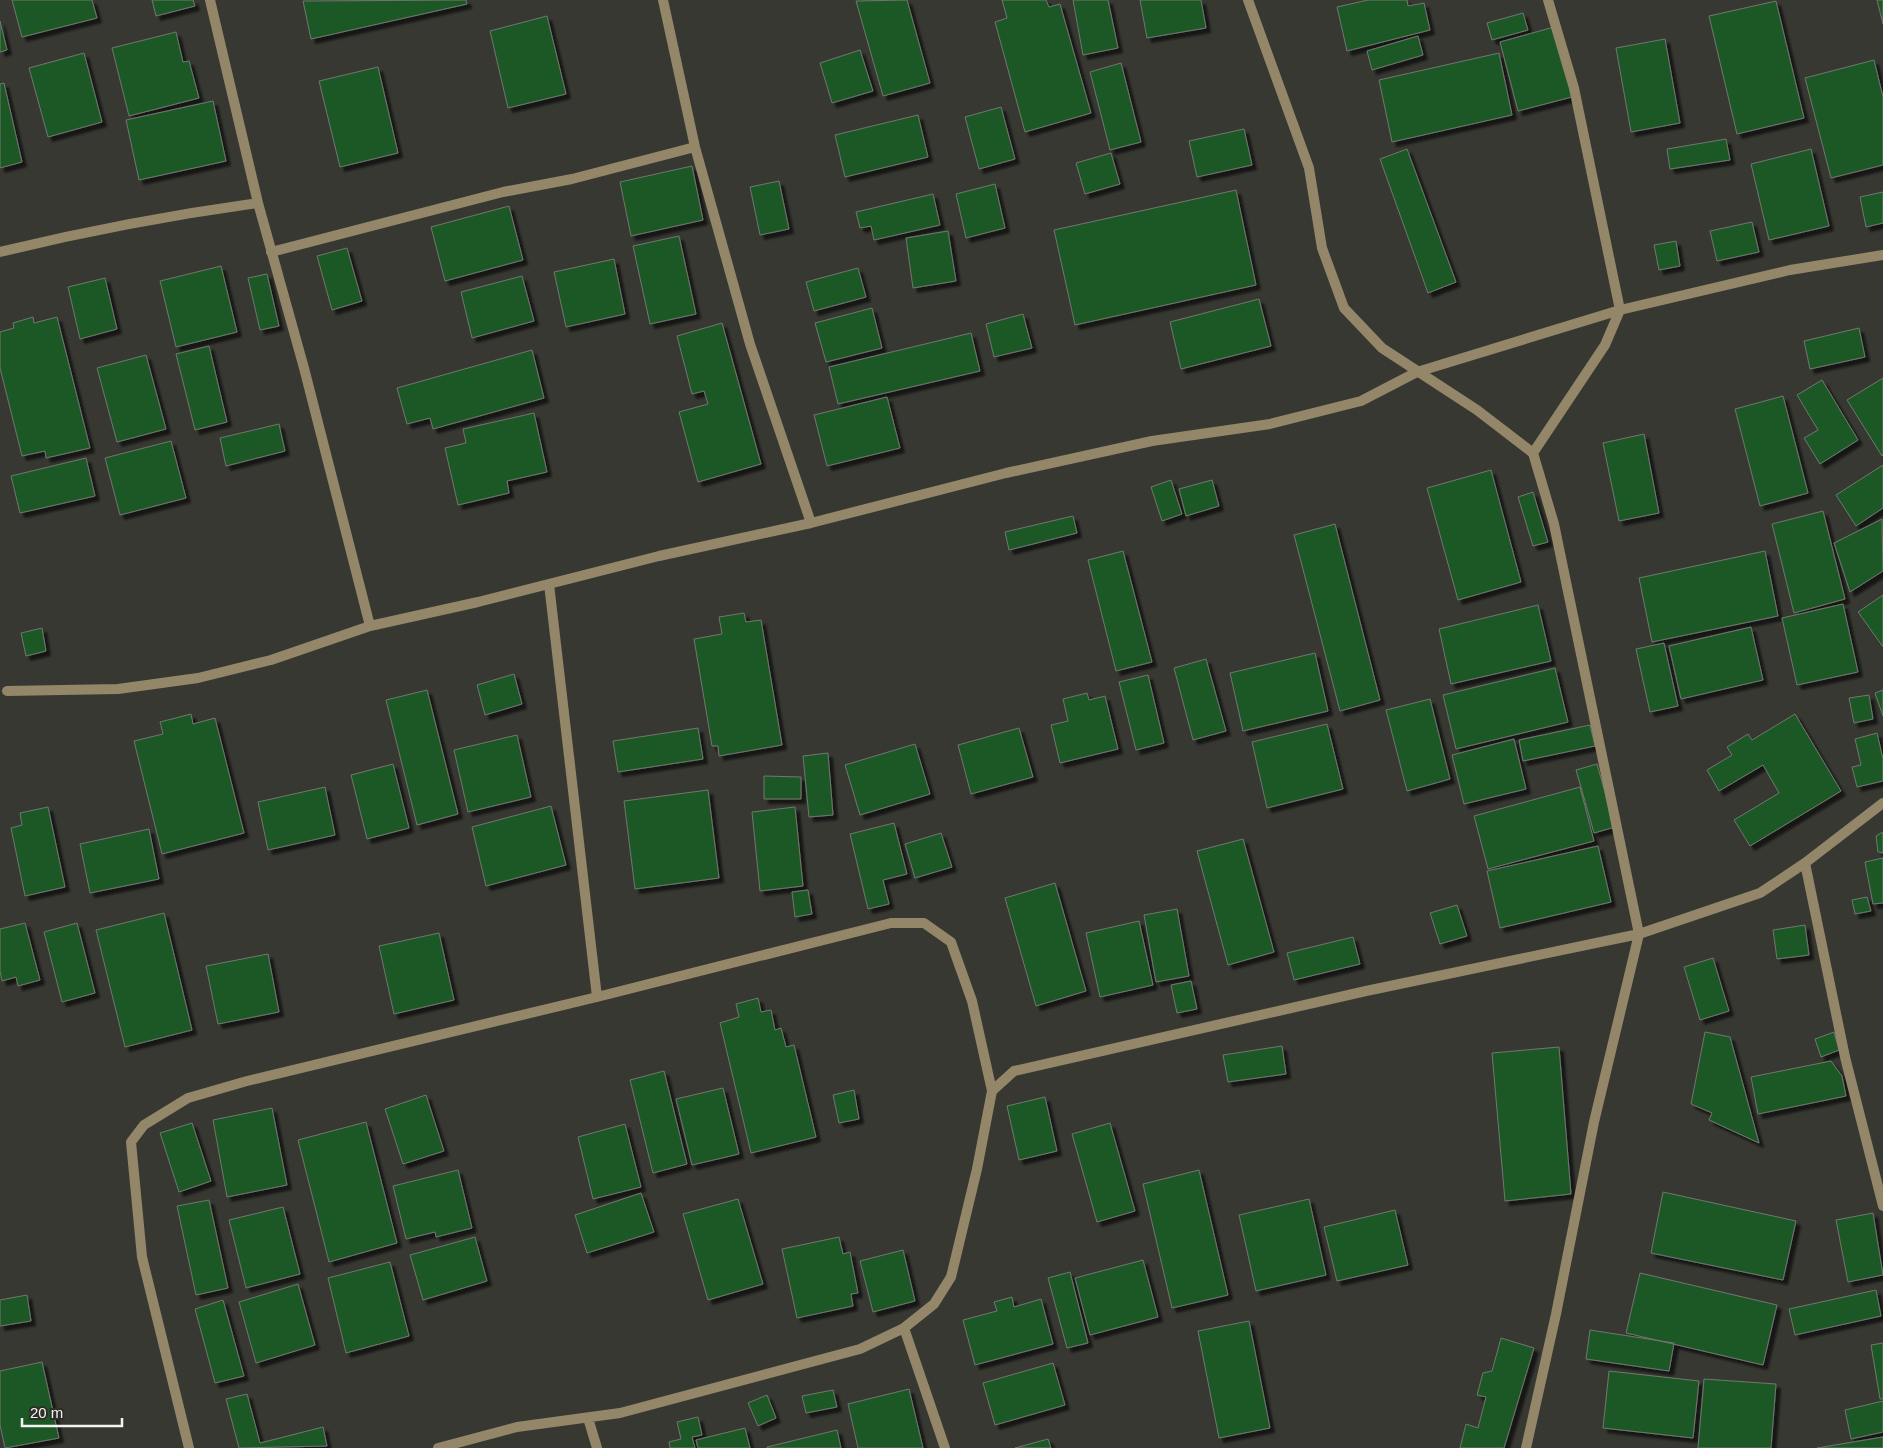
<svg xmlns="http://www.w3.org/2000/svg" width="1883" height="1448" font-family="Arial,sans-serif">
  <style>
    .building { fill: #1f5925; stroke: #717671; filter: url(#shadow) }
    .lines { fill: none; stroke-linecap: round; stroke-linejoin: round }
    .street { stroke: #948668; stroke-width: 10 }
  </style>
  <defs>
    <filter id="shadow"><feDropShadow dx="4.5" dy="4.5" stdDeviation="1" flood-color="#0009"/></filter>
  </defs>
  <rect width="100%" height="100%" fill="#373832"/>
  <path class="building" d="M12 0H92L97 18 22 37Z
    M152 0H193L195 6 156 16Z
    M466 0 467 4 311 39 303 1Z
    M907 0 930 83 883 96 856 1Z
    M1002 0H1046L1049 7 1060 4 1091 113 1025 132 995 22 1007 18Z
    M1073 0H1108L1118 48 1083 55Z
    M1140 0H1201L1206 28 1147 38Z
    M1368 0H1407L1408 6 1424 3 1430 30 1347 51 1337 7Z
    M1877 0H1883V24Z
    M1776 1 1804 118 1737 134 1709 16Z
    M1523 13 1528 30 1492 40 1487 23Z
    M547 16 566 94 508 108 490 31Z
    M0 21 7 50 0 52Z
    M1554 27 1572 97 1518 111 1500 42Z
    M176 32 183 62 189 61 199 98 129 116 112 48Z
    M1418 36 1423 55 1372 70 1367 51Z
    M1665 39 1680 123 1631 132 1616 48Z
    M860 50 873 91 832 103 820 63Z
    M84 53 102 122 48 137 29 68Z
    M1499 53 1512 115 1392 142 1379 80Z
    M1874 60 1883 97V165L1831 178 1805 78Z
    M1121 63 1141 142 1110 150 1090 72Z
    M378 67 398 153 340 167 319 81Z
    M4 83 22 162 0 168V84Z
    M213 101 226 161 139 180 126 120Z
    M1001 107 1015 159 979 169 965 117Z
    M918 115 928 157 845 177 835 135Z
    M1244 129 1252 165 1197 177 1189 141Z
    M1726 139 1730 160 1670 169 1667 149Z
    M1407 149 1456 282 1428 293 1380 159Z
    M1811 149 1829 226 1769 240 1751 164Z
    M1111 153 1120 184 1085 194 1076 163Z
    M692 166 703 220 631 236 620 182Z
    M779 181 789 229 760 235 750 187Z
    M995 184 1005 228 966 238 956 194Z
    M1236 190 1256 285 1075 325 1054 230Z
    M1883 192V223L1866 227 1860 197Z
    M933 194 940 225 874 240 871 226 860 228 856 212Z
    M509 206 523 260 445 281 431 227Z
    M1752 222 1759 252 1717 261 1710 231Z
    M948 231 956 281 913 288 906 238Z
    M679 236 696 314 650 324 633 246Z
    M1676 241 1680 266 1659 270 1654 245Z
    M347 248 362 301 332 310 317 256Z
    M614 259 625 314 566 327 554 272Z
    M221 266 237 332 176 347 160 281Z
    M858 268 866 297 814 311 806 282Z
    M267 274 279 326 260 330 248 278Z
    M522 276 534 321 472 338 461 292Z
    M105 278 117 329 80 339 68 287Z
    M1259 299 1271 346 1181 369 1170 322Z
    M872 308 882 348 826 362 815 323Z
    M1023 314 1032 348 994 357 986 324Z
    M33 317 34 323 57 317 90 448 46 458 45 451 22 456 0 368V332L14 328 13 323Z
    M722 323 761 464 698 482 679 412 708 404 704 391 692 394 677 336Z
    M1859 328 1865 357 1810 369 1804 341Z
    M971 333 980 371 838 404 829 367Z
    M209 346 227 422 195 430 176 354Z
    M532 350 544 398 433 429 430 418 407 424 397 388Z
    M146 355 166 429 117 442 97 368Z
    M1883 378V455L1882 456 1847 400Z
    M1822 380 1858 440 1820 464 1804 438 1818 430 1797 395Z
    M1783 396 1808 493 1760 506 1735 409Z
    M887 397 900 448 827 466 814 415Z
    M534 413 547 472 507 481 509 493 458 505 445 448 466 443 463 429Z
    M279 424 285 451 226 466 220 438Z
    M1644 434 1659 513 1619 521 1603 443Z
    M171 441 186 498 120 515 105 458Z
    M86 458 95 496 20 513 11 476Z
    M1883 465V508L1856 526 1836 495Z
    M1491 470 1521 582 1458 600 1427 488Z
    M1171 480 1182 514 1162 521 1151 487Z
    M1212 480 1219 506 1186 516 1179 489Z
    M1533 492 1548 542 1533 546 1518 497Z
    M1823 511 1845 599 1794 613 1772 524Z
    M1073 516 1077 533 1009 550 1005 532Z
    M1882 519 1883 571 1850 592 1834 543Z
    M1335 524 1380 700 1340 711 1294 535Z
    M1123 551 1152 662 1116 671 1088 560Z
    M1765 551 1778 616 1652 642 1639 578Z
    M1883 595V647L1858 612Z
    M1843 604 1858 672 1797 685 1782 618Z
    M1538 605 1551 661 1451 684 1439 629Z
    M744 613 746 622 761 620 782 745 719 756 718 746H712L694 639 722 634 719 617Z
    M1751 627 1763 680 1681 699 1669 646Z
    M42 628 46 651 26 656 21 633Z
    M1664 643 1678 706 1650 712 1636 649Z
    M1315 653 1328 711 1243 731 1230 673Z
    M1206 659 1226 731 1193 740 1174 668Z
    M1555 668 1568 722 1456 749 1443 695Z
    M514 674 522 704 485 715 477 685Z
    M1148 675 1164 743 1136 750 1119 682Z
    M427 690 458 814 417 825 386 700Z
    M1883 690V716L1875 693Z
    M1087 693 1089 700 1105 696 1118 749 1060 763 1051 725 1068 721 1063 699Z
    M1869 695 1873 719 1854 723 1849 698Z
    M1430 699 1450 779 1407 791 1386 710Z
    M191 714 193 724 215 718 244 833 162 854 134 741 163 734 160 722Z
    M1795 714 1841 791 1750 846 1734 820 1779 793 1763 765 1719 791 1707 770 1732 755 1727 747 1748 734 1752 740Z
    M1327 724 1343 789 1267 808 1252 742Z
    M1590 725 1595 746 1523 761 1519 740Z
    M698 728 703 759 618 772 613 741Z
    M1019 728 1033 777 971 794 958 745Z
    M1877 733 1883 759V781L1857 787 1852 767 1861 765 1855 739Z
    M517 735 531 797 468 812 454 750Z
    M1514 739 1526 789 1464 804 1452 755Z
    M915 744 930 794 860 815 845 765Z
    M828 753 833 815 809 817 803 756Z
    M393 764 409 828 367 839 351 775Z
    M1597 764 1615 827 1594 833 1576 770Z
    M764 776 801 777V799H764Z
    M325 787 335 835 268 850 258 802Z
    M1580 787 1594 841 1488 869 1474 816Z
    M708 790 719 878 635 889 624 801Z
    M551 806 566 865 486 886 472 827Z
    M48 807 65 887 25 896 11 828 22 825 20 813Z
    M795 807 803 886 760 891 752 812Z
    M894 823 907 874 883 880 889 904 868 909 850 834Z
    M149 829 159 879 90 893 80 844Z
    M1883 832V853L1878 852 1876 836Z
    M941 833 952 867 915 878 905 844Z
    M1243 839 1274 952 1228 965 1197 851Z
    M1598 846 1611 902 1500 928 1487 871Z
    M1883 858V903L1873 904 1865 862Z
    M1055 883 1086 991 1036 1006 1005 898Z
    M808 890 812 914 795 917 792 892Z
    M1867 897 1871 911 1855 914 1852 900Z
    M1457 905 1467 936 1440 944 1430 913Z
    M1177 909 1189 976 1156 982 1144 915Z
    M164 913 192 1030 125 1047 96 930Z
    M1139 921 1153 985 1100 997 1086 933Z
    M25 923 40 980 18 986 16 977 2 981 0 971V929Z
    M77 923 95 993 62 1002 44 932Z
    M1805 925 1809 955 1777 959 1773 930Z
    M439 933 454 1000 394 1014 379 946Z
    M1353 937 1360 964 1294 980 1287 953Z
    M268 954 279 1012 218 1024 206 966Z
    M1713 958 1729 1011 1700 1020 1684 967Z
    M1191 981 1197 1009 1177 1013 1171 985Z
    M758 998 761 1012 771 1010 775 1030 781 1028 786 1047 794 1045 816 1137 751 1153 720 1023 739 1017 736 1004Z
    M1705 1032 1730 1037 1759 1143 1709 1120 1712 1113 1691 1104Z
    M1834 1032 1839 1050 1821 1057 1815 1039Z
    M1282 1046 1286 1074 1228 1082 1223 1055Z
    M1559 1047 1571 1194 1505 1201 1492 1053Z
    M1831 1061 1842 1076 1846 1096 1758 1114 1751 1077Z
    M664 1071 687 1164 653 1173 630 1080Z
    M723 1088 739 1154 692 1165 676 1099Z
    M854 1090 859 1119 839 1123 833 1095Z
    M426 1095 444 1151 403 1164 385 1109Z
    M1045 1097 1057 1151 1019 1160 1007 1106Z
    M272 1108 287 1185 227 1197 213 1120Z
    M366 1122 397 1243 329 1262 298 1140Z
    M192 1123 211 1181 179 1192 160 1133Z
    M1110 1123 1135 1211 1097 1222 1072 1134Z
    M625 1124 641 1187 593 1199 578 1137Z
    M458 1170 472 1228 436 1237 435 1232 406 1239 393 1186Z
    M1199 1170 1228 1295 1172 1308 1143 1184Z
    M1663 1192 1796 1221 1783 1280 1651 1253Z
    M641 1193 654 1232 587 1253 575 1215Z
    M738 1199 763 1284 708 1300 683 1214Z
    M1309 1199 1326 1275 1256 1291 1239 1215Z
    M209 1200 228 1288 196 1295 177 1206Z
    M283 1207 300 1274 246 1288 229 1220Z
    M1395 1210 1408 1265 1337 1281 1324 1227Z
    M1873 1213 1883 1275 1848 1282 1836 1220Z
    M475 1237 487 1281 423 1300 410 1255Z
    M839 1237 843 1254 850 1252 858 1293 851 1294 853 1306 797 1318 782 1249Z
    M903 1250 915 1301 873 1312 860 1261Z
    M1143 1260 1158 1317 1090 1335 1075 1278Z
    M390 1262 409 1336 346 1353 328 1278Z
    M1070 1272 1088 1343 1067 1348 1048 1278Z
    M1640 1273 1777 1305 1763 1365 1626 1333Z
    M298 1284 315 1345 256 1363 239 1302Z
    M1876 1290 1881 1316 1795 1335 1789 1309Z
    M27 1295 31 1321 0 1326V1300Z
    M1012 1297 1014 1307 1041 1299 1053 1344 975 1365 963 1320 997 1311 994 1302Z
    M223 1300 244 1376 215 1383 195 1309Z
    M1249 1321 1270 1428 1219 1438 1198 1331Z
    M1590 1330 1674 1343 1669 1371 1586 1359Z
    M1501 1338 1534 1348 1504 1448H1460L1466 1424 1478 1428 1486 1397 1477 1395 1483 1373 1492 1371Z
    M1883 1343V1399H1880L1871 1345Z
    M42 1362 59 1438 5 1448 0 1425V1371Z
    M1053 1363 1065 1405 995 1425 983 1383Z
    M1609 1371 1699 1381 1693 1438 1603 1428Z
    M1704 1379 1776 1384 1771 1448H1698Z
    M909 1389 923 1448H858L848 1404Z
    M833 1390 837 1407 806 1413 802 1396Z
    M247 1394 260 1443 323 1427 327 1446 239 1448 226 1399Z
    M767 1395 776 1418 758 1426 748 1403Z
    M1883 1401V1432L1851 1439 1845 1410Z
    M698 1417 702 1435 692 1437 695 1448H670L669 1442 681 1439 677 1422Z
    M745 1428 750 1448H698L696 1440Z
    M837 1430 841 1448H767V1447Z
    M1883 1437V1448H1817Z
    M1048 1439 1051 1448H1015Z"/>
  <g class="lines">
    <path class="street" d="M210 0 258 203 304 368 370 626
      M663 0 695 147 750 344 811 523
      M1248 0 1309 168 1322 248 1344 308 1382 348 1477 410 1533 453 1554 524 1639 934 1594 1122 1556 1314 1526 1448
      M0 252C86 231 171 215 258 203
      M271 252 503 192 572 179 695 147
      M1533 453 1605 345 1620 310 1574 88 1548 0
      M549 584 597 997
      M7 691 118 689 198 678 271 660 370 626 478 602 659 556 811 523 1006 473 1152 441 1270 424 1361 401 1417 372 1620 310 1790 270 1883 255
      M1805 863 1845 1057 1883 1206
      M992 1091 1014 1071 1366 991 1639 934 1760 893 1805 863 1883 803
      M904 1328 945 1448
      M588 1418 597 1448
      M189 1448 142 1257 131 1142 144 1125 188 1098 247 1081 597 997 891 923H924L951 942 972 1001 992 1091 977 1169 951 1277 934 1304 904 1328 860 1349 620 1413 517 1427 438 1448"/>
  </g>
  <path d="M22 1418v8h100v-8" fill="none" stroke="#f3f3f0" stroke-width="2.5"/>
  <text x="30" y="1418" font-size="15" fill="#f3f3f0" stroke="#2d2e28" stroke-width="4" paint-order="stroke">20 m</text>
</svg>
